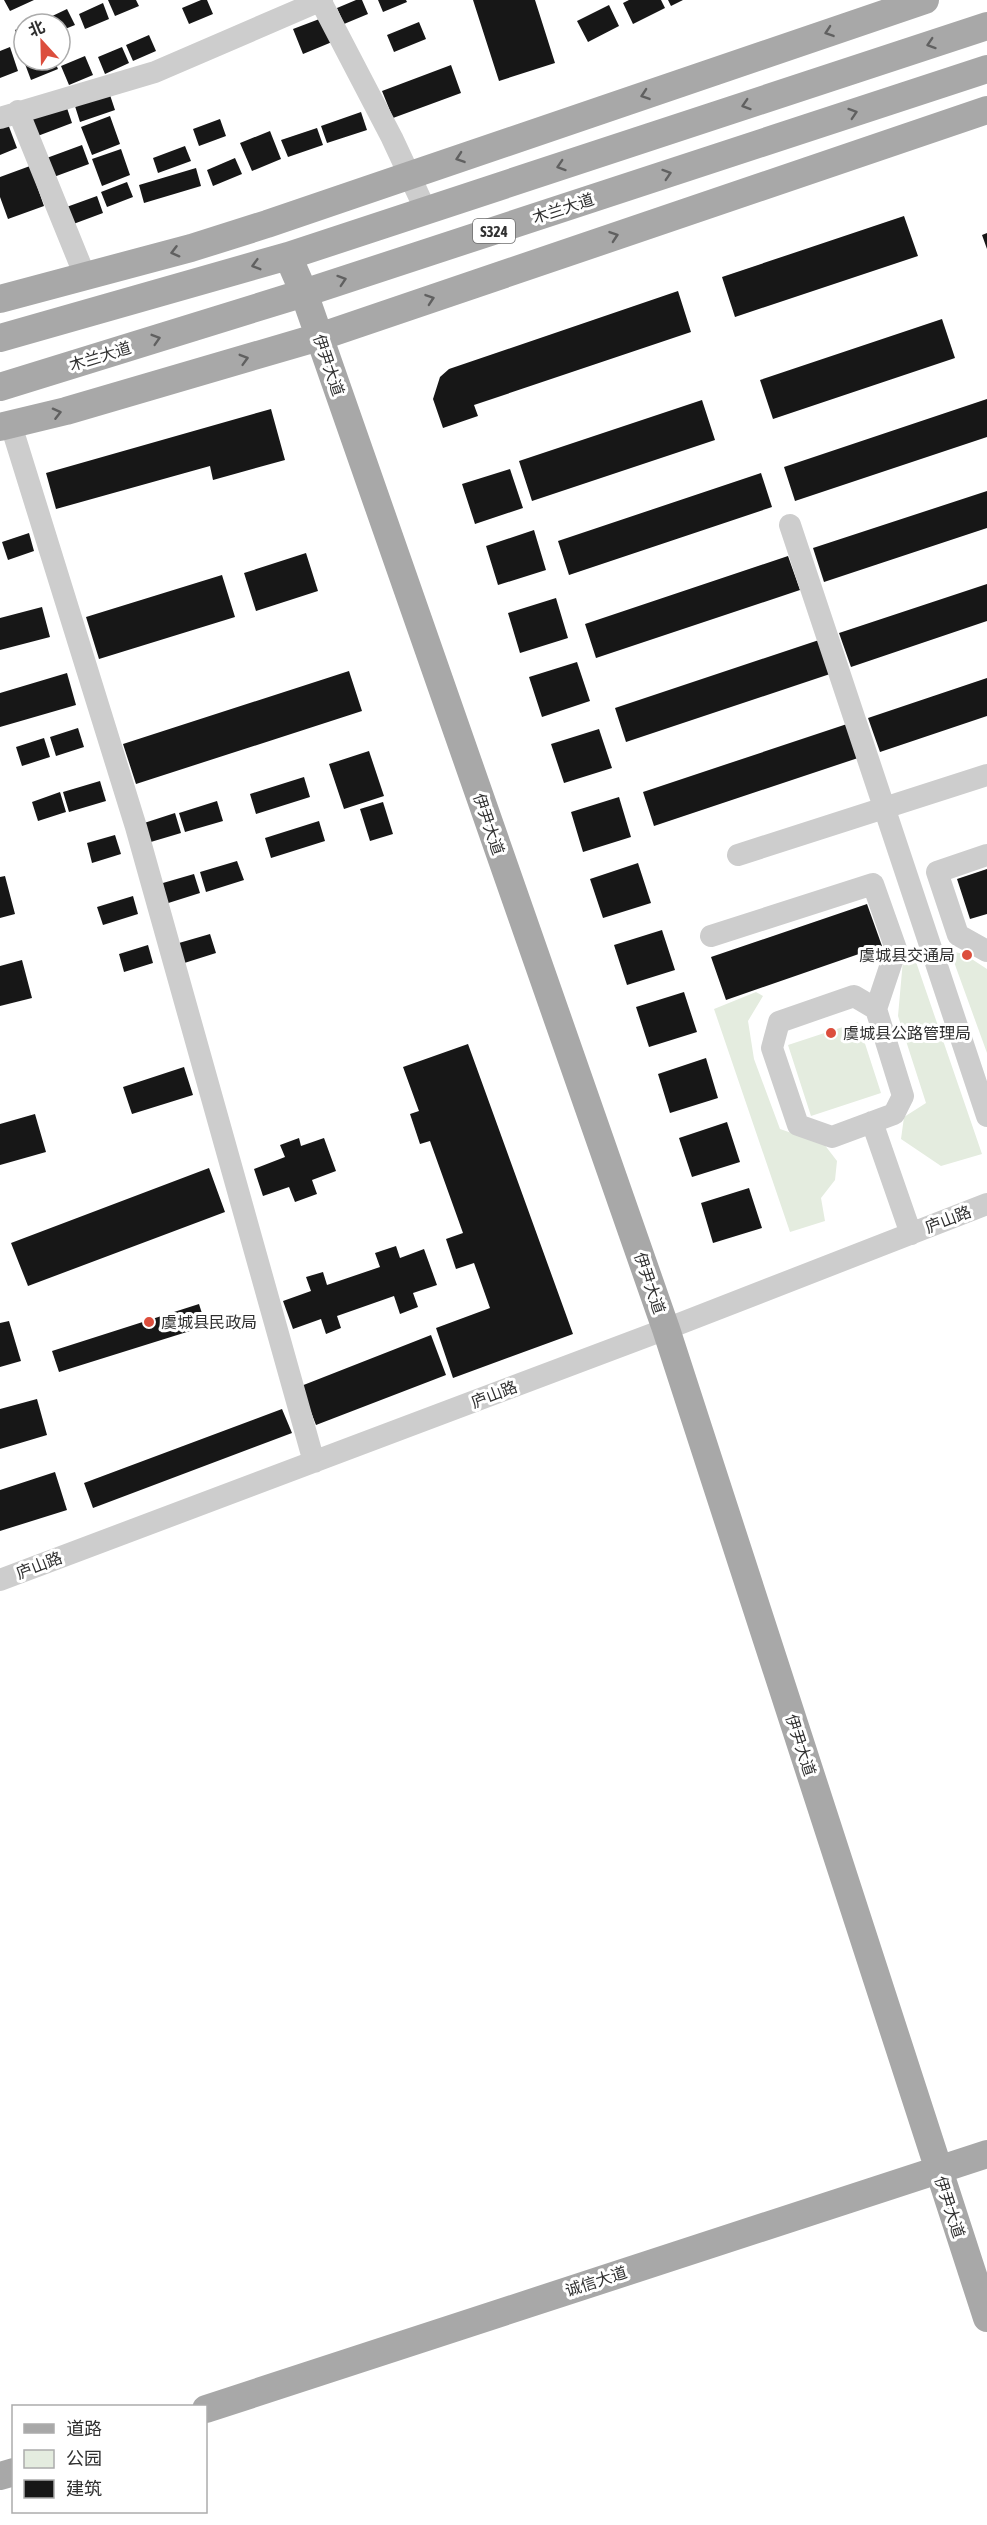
<svg xmlns="http://www.w3.org/2000/svg" width="987" height="2525" font-family="'Asap Condensed','Noto Sans SC',sans-serif">
  <style>
    .green { fill: #e4ecdf }
    .building { fill: #171717 }
    .lines { fill: none; stroke-linecap: round; stroke-linejoin: round }
    .minor { stroke: #cdcdcd; stroke-width: 22 }
    .major { stroke: #a8a8a8; stroke-width: 28 }
    .oneway { stroke: #606060 }
    .poi-dot { fill: #dc4e3d; stroke: #fff; stroke-width: 2 }
    .labels { text-anchor: middle; dominant-baseline: central; stroke-width: 6; stroke-linejoin: round; paint-order: stroke }
    .shield { fill: #fff; stroke: #6e6e6e; stroke-width: 1.5 }
    .shield-label { font-size: 15px; font-weight: bold; fill: #303030 }
    .street-label { font-size: 16px; fill: #303030; stroke: #fff }
    .poi-label { font-size: 16px; fill: #303030; stroke: #fff; text-anchor: start }
  </style>
  <rect width="100%" height="100%" fill="#fff"/>
  <path class="green" d="M950 951 964 954 987 969V1053Z
    M914 956 982 1154 941 1166 901 1139 904 1117 926 1103 898 1016 903 960Z
    M756 992 763 996 748 1021 754 1059 780 1129 824 1144 837 1161 835 1180 821 1198 825 1221 790 1232 714 1009Z
    M858 1022 881 1093 811 1116 788 1045Z"/>
  <path class="building" d="M4 0H34L10 11Z
    M108 0H136L139 6 115 16Z
    M201 0H207L213 14 189 24 182 8Z
    M356 0H362L368 14 344 24 337 8Z
    M378 0H406L407 2 383 12Z
    M473 0H535L555 63 499 81Z
    M629 0H661L665 8 633 24 623 3Z
    M668 0H683L671 6Z
    M103 3 109 19 85 29 79 14Z
    M609 5 619 26 588 42 577 21Z
    M67 9 75 25 60 31V24H48L46 19Z
    M322 18 332 42 303 54 293 29Z
    M419 22 426 39 394 52 387 35Z
    M24 26V46L22 47 15 30Z
    M149 35 156 51 133 61 126 45Z
    M10 47 18 71 0 78V51Z
    M122 47 129 63 105 74 98 57Z
    M85 56 93 75 69 85 61 66Z
    M34 60H54L58 69 31 80 25 64Z
    M451 65 461 93 393 118 382 91Z
    M109 92 115 110 80 122 74 103Z
    M66 105 72 123 35 137 29 119Z
    M361 112 367 130 327 143 321 126Z
    M110 116 120 144 92 155 81 127Z
    M220 119 226 136 199 146 193 129Z
    M8 124 17 148 0 155V127Z
    M317 128 323 145 288 157 281 140Z
    M270 131 281 159 252 171 240 143Z
    M82 145 89 164 51 178 44 159Z
    M185 146 191 161 158 173 153 158Z
    M121 149 130 175 102 186 92 159Z
    M235 158 242 174 213 186 207 170Z
    M30 166 44 206 8 219 0 197V177Z
    M196 168 201 186 144 203 139 185Z
    M127 182 133 197 107 207 101 192Z
    M97 196 103 213 68 226 61 209Z
    M904 216 918 256 735 317 722 277Z
    M987 233V249L982 235Z
    M678 291 691 332 474 405 478 416 443 428 433 399 440 377 449 369Z
    M942 319 955 358 773 419 760 380Z
    M987 399V437L795 501 784 467Z
    M702 400 715 440 532 501 519 461Z
    M271 409 285 460 213 480 210 466 56 509 46 473Z
    M510 469 523 508 475 524 462 484Z
    M761 473 772 507 569 575 558 541Z
    M987 491V528L824 582 813 548Z
    M534 530 546 570 498 585 486 546Z
    M29 533 34 551 8 560 2 542Z
    M306 553 318 591 256 611 244 573Z
    M788 556 800 590 596 658 585 624Z
    M222 575 235 617 99 659 86 617Z
    M987 584V621L851 667 839 633Z
    M556 598 568 638 520 653 508 613Z
    M42 607 50 637 0 650V618Z
    M819 640 830 674 626 742 615 708Z
    M577 662 590 701 542 717 529 677Z
    M349 671 362 711 136 784 123 744Z
    M67 673 76 705 0 727V693Z
    M987 678V716L880 752 868 718Z
    M847 724 858 758 654 826 643 792Z
    M78 728 84 747 56 756 50 737Z
    M599 729 612 768 564 783 551 744Z
    M44 738 50 757 22 766 16 747Z
    M369 751 384 796 344 809 329 764Z
    M304 777 310 797 256 814 250 794Z
    M100 781 106 801 69 812 63 792Z
    M60 792 66 812 38 821 32 802Z
    M619 797 631 837 583 852 571 812Z
    M217 801 223 821 185 832 179 813Z
    M383 802 393 834 370 841 360 809Z
    M175 813 181 833 144 844 138 825Z
    M319 821 325 841 271 858 265 838Z
    M115 835 121 854 92 863 87 843Z
    M237 861 244 880 206 892 200 872Z
    M638 863 651 903 603 918 590 879Z
    M987 869V914L970 919 957 879Z
    M194 874 200 893 162 905 156 885Z
    M5 876 15 914 0 918V877Z
    M133 896 138 914 103 925 97 907Z
    M867 904 882 946 726 1000 711 957Z
    M662 930 675 970 627 985 614 945Z
    M210 934 216 953 178 965 172 945Z
    M148 945 153 963 124 972 119 954Z
    M22 960 32 998 0 1006V966Z
    M684 992 697 1032 649 1047 636 1007Z
    M468 1044 573 1334 453 1378 436 1328 490 1308 474 1263 456 1269 446 1239 463 1233 430 1141 420 1144 410 1114 419 1111 403 1067Z
    M706 1058 718 1098 670 1113 658 1074Z
    M184 1067 193 1095 132 1114 123 1087Z
    M35 1114 46 1152 0 1165V1124Z
    M727 1122 740 1162 692 1177 679 1138Z
    M299 1138 301 1146 324 1138 336 1171 312 1180 317 1194 295 1202 289 1187 263 1196 254 1169 285 1157 280 1145Z
    M209 1168 225 1212 28 1286 11 1243Z
    M749 1188 762 1228 713 1243 701 1203Z
    M396 1246 400 1258 424 1249 437 1285 413 1293 418 1307 400 1314 394 1296 337 1316 341 1328 326 1334 321 1319 293 1329 283 1301 311 1291 306 1277 323 1272 327 1285 380 1267 375 1253Z
    M199 1304 206 1326 59 1372 52 1351Z
    M9 1321 21 1361 0 1367V1323Z
    M431 1335 446 1375 316 1425 301 1386Z
    M37 1399 47 1435 0 1449V1409Z
    M282 1409 292 1433 93 1508 84 1483Z
    M55 1472 67 1510 0 1531V1490Z"/>
  <g class="lines">
    <path class="minor" d="M320 0 392 138 426 211
      M18 111 85 276
      M0 118 155 72 322 0
      M11 425 136 827 314 1462
      M790 525 987 1116
      M738 855 987 775
      M987 855 937 872 958 935 987 951
      M711 936 873 884 896 949 876 1009
      M854 996 876 1009 903 1096 894 1114 832 1137 798 1125 772 1048 779 1022Z
      M872 1122 911 1234
      M0 1580 666 1329 987 1204"/>
    <path class="major" d="M288 256 304 293 666 1329 987 2318
      M0 299 191 248 267 224 925 0
      M0 338 288 256 987 26
      M0 387 304 293 987 69
      M0 427 66 411 319 337 987 110
      M206 2409 987 2154
      M0 2476 14 2472"/>
  </g>
  <defs><path id="oneway-chevron" d="M-2-3.5L2.5 0L-2 3.5" fill="none" stroke-width="1.6" stroke-linecap="round" stroke-linejoin="round" transform="scale(1.5)"/></defs>
  <g class="oneway">
    <use href="#oneway-chevron" transform="translate(829 32) rotate(161)"/>
    <use href="#oneway-chevron" transform="translate(931 44) rotate(162)"/>
    <use href="#oneway-chevron" transform="translate(645 95) rotate(161)"/>
    <use href="#oneway-chevron" transform="translate(746 105) rotate(162)"/>
    <use href="#oneway-chevron" transform="translate(853 113) rotate(-18)"/>
    <use href="#oneway-chevron" transform="translate(460 158) rotate(161)"/>
    <use href="#oneway-chevron" transform="translate(561 166) rotate(162)"/>
    <use href="#oneway-chevron" transform="translate(667 174) rotate(-18)"/>
    <use href="#oneway-chevron" transform="translate(614 236) rotate(-19)"/>
    <use href="#oneway-chevron" transform="translate(175 252) rotate(165)"/>
    <use href="#oneway-chevron" transform="translate(256 265) rotate(164)"/>
    <use href="#oneway-chevron" transform="translate(342 280) rotate(-18)"/>
    <use href="#oneway-chevron" transform="translate(430 299) rotate(-19)"/>
    <use href="#oneway-chevron" transform="translate(156 339) rotate(-17)"/>
    <use href="#oneway-chevron" transform="translate(244 359) rotate(-16)"/>
    <use href="#oneway-chevron" transform="translate(57 413) rotate(-14)"/>
  </g>
  <g class="poi-dot">
    <circle cx="967" cy="955" r="6"/>
    <circle cx="831" cy="1033" r="6"/>
    <circle cx="149" cy="1322" r="6"/>
  </g>
  <g class="labels">
    <rect class="shield" x="473" y="219" width="42" height="24" rx="4.5"/>
    <g class="shield-label">
      <text x="494" y="231">S324</text>
    </g>
    <g class="street-label">
      <text transform="translate(563 208) rotate(-18)">木兰大道</text>
      <text transform="translate(100 356) rotate(-17)">木兰大道</text>
      <text transform="translate(329 365) rotate(71)">伊尹大道</text>
      <text transform="translate(489 824) rotate(71)">伊尹大道</text>
      <text transform="translate(948 1219) rotate(-21)">庐山路</text>
      <text transform="translate(650 1283) rotate(71)">伊尹大道</text>
      <text transform="translate(494 1394) rotate(-21)">庐山路</text>
      <text transform="translate(39 1565) rotate(-21)">庐山路</text>
      <text transform="translate(801 1745) rotate(72)">伊尹大道</text>
      <text transform="translate(950 2207) rotate(72)">伊尹大道</text>
      <text transform="translate(596 2281) rotate(-18)">诚信大道</text>
    </g>
    <g class="poi-label">
      <text x="955" y="955" text-anchor="end">虞城县交通局</text>
      <text x="843" y="1033">虞城县公路管理局</text>
      <text x="161" y="1322">虞城县民政局</text>
    </g>
  </g>
  <rect x="12" y="2405" width="195" height="108" fill="#ffffff" stroke="#acacac" stroke-width="1.5"/>
  <rect x="24" y="2424" width="30" height="9" fill="#a8a8a8" stroke="#acacac" stroke-width="1.5"/>
  <text x="66" y="2435" font-size="18" fill="#303030">道路</text>
  <rect x="24" y="2450" width="30" height="18" fill="#e4ecdf" stroke="#acacac" stroke-width="1.5"/>
  <text x="66" y="2465" font-size="18" fill="#303030">公园</text>
  <rect x="24" y="2480" width="30" height="18" fill="#171717" stroke="#acacac" stroke-width="1.5"/>
  <text x="66" y="2495" font-size="18" fill="#303030">建筑</text>
  <g transform="translate(42 42) rotate(338)"><circle r="28" fill="#ffffff" stroke="#acacac" stroke-width="1.5"/>
  <path d="M0-4.5L10 22L0 15L-10 22Z" fill="#dc4e3d"/>
  <text y="-9" font-size="16" font-weight="bold" text-anchor="middle" fill="#303030">北</text>
  </g>
</svg>
